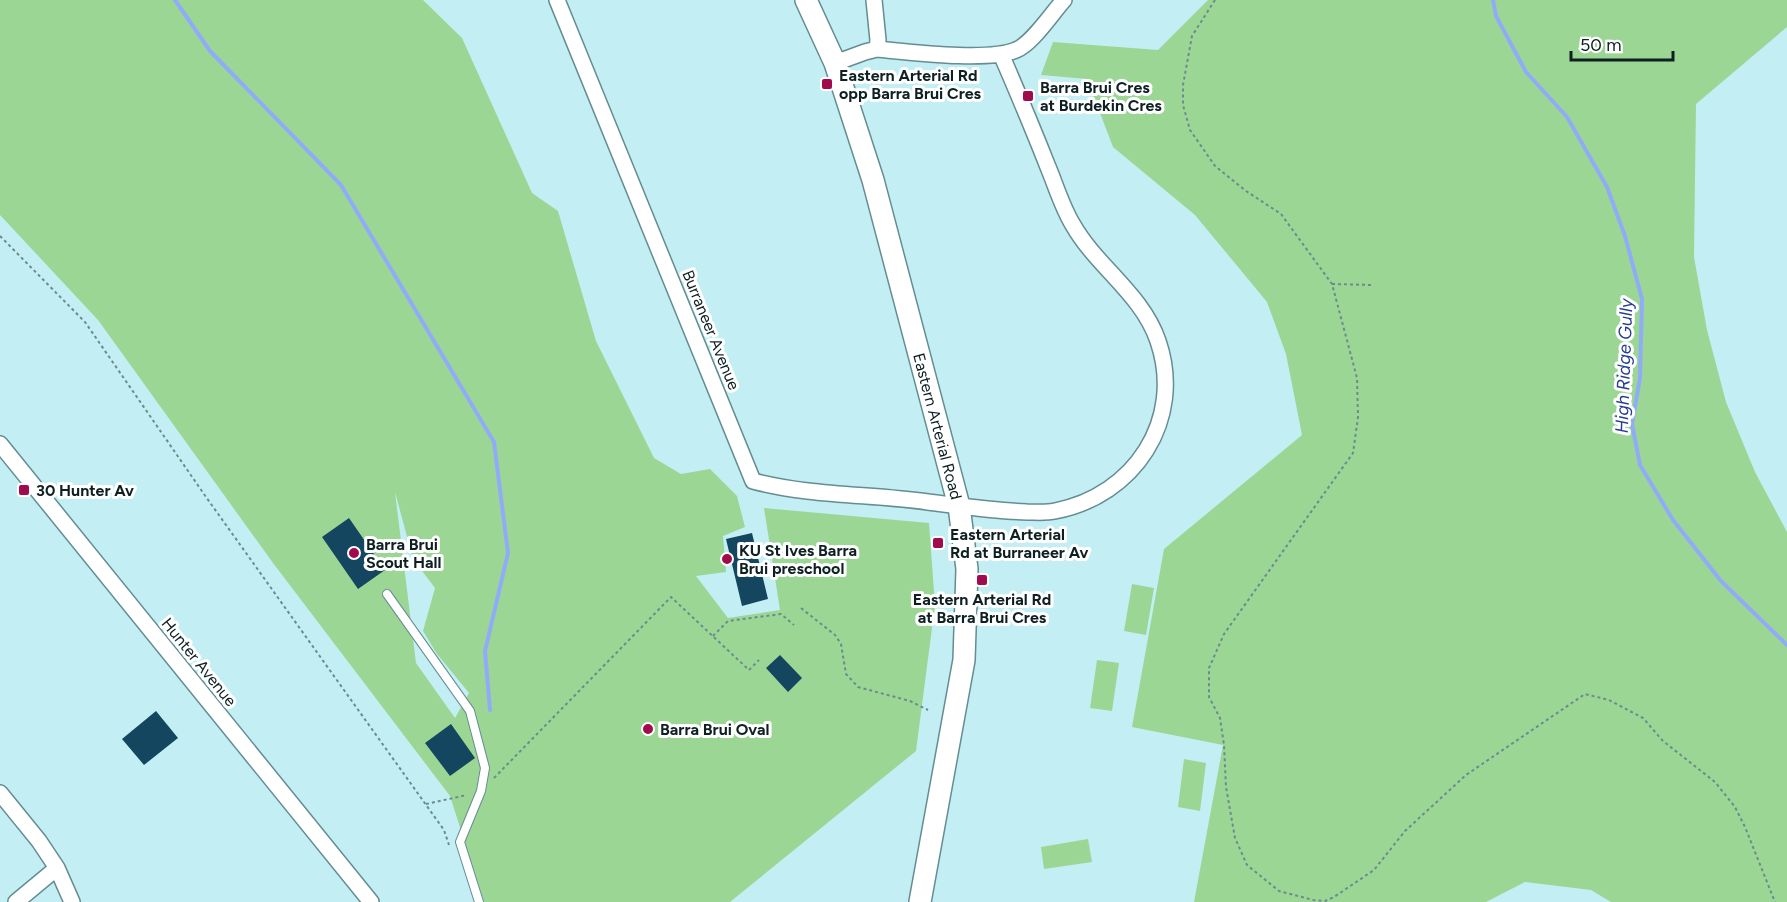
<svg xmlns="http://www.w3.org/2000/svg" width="1787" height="902" font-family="Figtree,sans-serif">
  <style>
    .green { fill: #9cd695; fill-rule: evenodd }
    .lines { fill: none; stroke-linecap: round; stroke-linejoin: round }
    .stream { stroke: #90acf8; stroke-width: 4 }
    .building { fill: #144660 }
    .service-casing { stroke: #648d92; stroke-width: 10 }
    .minor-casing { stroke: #648d92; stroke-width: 18 }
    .secondary-casing { stroke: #648d92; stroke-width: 24 }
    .path { stroke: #6c8b8e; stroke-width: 2; stroke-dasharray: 3 3; stroke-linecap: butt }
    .service { stroke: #fff; stroke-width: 8 }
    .minor { stroke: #fff; stroke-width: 15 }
    .secondary { stroke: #fff; stroke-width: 21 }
    .poi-dot { fill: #a10a4d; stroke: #fff; stroke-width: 2 }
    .labels { text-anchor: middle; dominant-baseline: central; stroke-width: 6; stroke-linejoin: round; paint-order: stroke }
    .poi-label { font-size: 16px; font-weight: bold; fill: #0f2022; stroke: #fff; text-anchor: start }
    .street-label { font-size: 16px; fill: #0f2022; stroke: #fff }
    .water-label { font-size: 18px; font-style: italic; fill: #263b92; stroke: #fff }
  </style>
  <rect width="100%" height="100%" fill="#c3eff4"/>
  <path class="green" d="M0 0H423L462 38 532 193 558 211 596 341 654 458 681 474 710 469 737 496 745 527 723 536 726 572 696 576 728 618 780 610 764 508 929 523 935 605 916 751 730 902H484L450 796 273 563 98 320 0 215ZM395 492 413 559 435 588 423 631 437 654 469 693 455 718 416 663Z
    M1208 0H1787V27L1696 104 1694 257 1707 330 1726 402 1755 472 1787 532V902H1611L1591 890 1525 882 1486 902H1194L1223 745 1132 727 1164 549 1302 435 1286 354 1267 302 1195 215 1113 147 1087 79 1041 75 1053 42 1158 50Z
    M1132 584 1154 588 1146 635 1124 631Z
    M1097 660 1119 663 1112 711 1090 708Z
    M1184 759 1206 763 1200 811 1178 807Z
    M1088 839 1092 862 1044 869 1041 847Z"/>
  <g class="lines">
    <path class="stream" d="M175 0 210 51 341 185 494 442 508 553 485 651 490 710
      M1493 0 1496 16 1526 72 1567 117 1607 187 1625 236 1642 299 1640 378 1632 424 1640 465 1673 520 1721 581 1787 645"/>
  </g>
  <path class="building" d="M349 518 385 570 358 589 322 537Z
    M752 533 768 599 742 606 726 539Z
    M780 655 802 678 788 692 766 668Z
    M156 711 178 738 144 765 122 739Z
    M451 724 475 758 450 776 425 743Z"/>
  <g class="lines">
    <g class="service-casing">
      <path id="service" d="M387 594 470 711 485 768 481 791 460 842 479 902"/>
    </g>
    <g class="minor-casing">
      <path id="minor" d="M557 0 753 481C810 496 870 494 928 502 961 506 994 511 1027 512 1036 512 1046 513 1055 511 1134 496 1185 420 1158 341 1142 294 1097 267 1073 225 1062 207 1056 186 1048 167 1033 129 1017 91 1001 54
        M874 0 878 40 877 49
        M835 63 865 52 877 49C910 52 988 62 1016 50 1032 44 1052 13 1064 0
        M0 444 371 902
        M0 793 39 841 57 868 72 902
        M16 902 57 868"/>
    </g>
    <g class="secondary-casing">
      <g id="secondary">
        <path id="s1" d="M806 0 835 63 873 180 959 506 967 569 964 660 920 902"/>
      </g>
    </g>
    <path class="path" d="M1215 0 1192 36 1183 85V105L1190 130 1215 166 1246 191 1281 214 1332 284 1357 378 1358 417 1353 453 1224 634 1209 668V697L1220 718 1224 745 1226 787 1235 838 1247 865 1279 891 1313 900 1325 901 1334 897 1374 870 1405 831 1466 775 1585 694 1609 700 1643 718 1663 741 1715 782 1735 807 1745 827 1775 902
      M0 236 85 322 206 497 444 830 449 845
      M1332 284 1372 285
      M801 608 835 635 841 644 846 674 858 687 910 701 928 710
      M713 636 728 621 781 614 794 625
      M494 778 671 597 749 670 759 660
      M426 804 467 795"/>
    <use href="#service" class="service"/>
    <use href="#minor" class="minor"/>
    <use href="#secondary" class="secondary"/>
  </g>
  <g class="poi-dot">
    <rect x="821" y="78" width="12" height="12" rx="3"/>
    <rect x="1022" y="90" width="12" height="12" rx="3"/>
    <rect x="18" y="484" width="12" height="12" rx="3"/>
    <rect x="932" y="537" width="12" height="12" rx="3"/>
    <circle cx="354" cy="553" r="6"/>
    <circle cx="727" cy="559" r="6"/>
    <rect x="976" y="574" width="12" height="12" rx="3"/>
    <circle cx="648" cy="729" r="6"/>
  </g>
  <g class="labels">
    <g class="poi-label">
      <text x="839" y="75">Eastern Arterial Rd<tspan x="839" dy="18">opp Barra Brui Cres</tspan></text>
      <text x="1040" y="87">Barra Brui Cres<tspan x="1040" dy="18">at Burdekin Cres</tspan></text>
      <text x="36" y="490">30 Hunter Av</text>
      <text x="950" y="534">Eastern Arterial<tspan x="950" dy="18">Rd at Burraneer Av</tspan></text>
      <text x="366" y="544">Barra Brui<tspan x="366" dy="18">Scout Hall</tspan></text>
      <text x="739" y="550">KU St Ives Barra<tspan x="739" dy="18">Brui preschool</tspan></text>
      <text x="982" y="599" text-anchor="middle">Eastern Arterial Rd<tspan x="982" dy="18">at Barra Brui Cres</tspan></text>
      <text x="660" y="729">Barra Brui Oval</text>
    </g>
    <g class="street-label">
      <text transform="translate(711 330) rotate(68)">Burraneer Avenue</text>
      <text stroke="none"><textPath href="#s1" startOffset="447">Eastern Arterial Road</textPath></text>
      <text transform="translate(199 662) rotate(51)">Hunter Avenue</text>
    </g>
    <g class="water-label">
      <text transform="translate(1624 366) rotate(-88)">High Ridge Gully</text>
    </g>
  </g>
  <path d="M1571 51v9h102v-9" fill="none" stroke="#0f2022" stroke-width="3"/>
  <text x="1580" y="51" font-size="18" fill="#0f2022" stroke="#ffffff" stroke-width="4.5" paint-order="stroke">50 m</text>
</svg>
